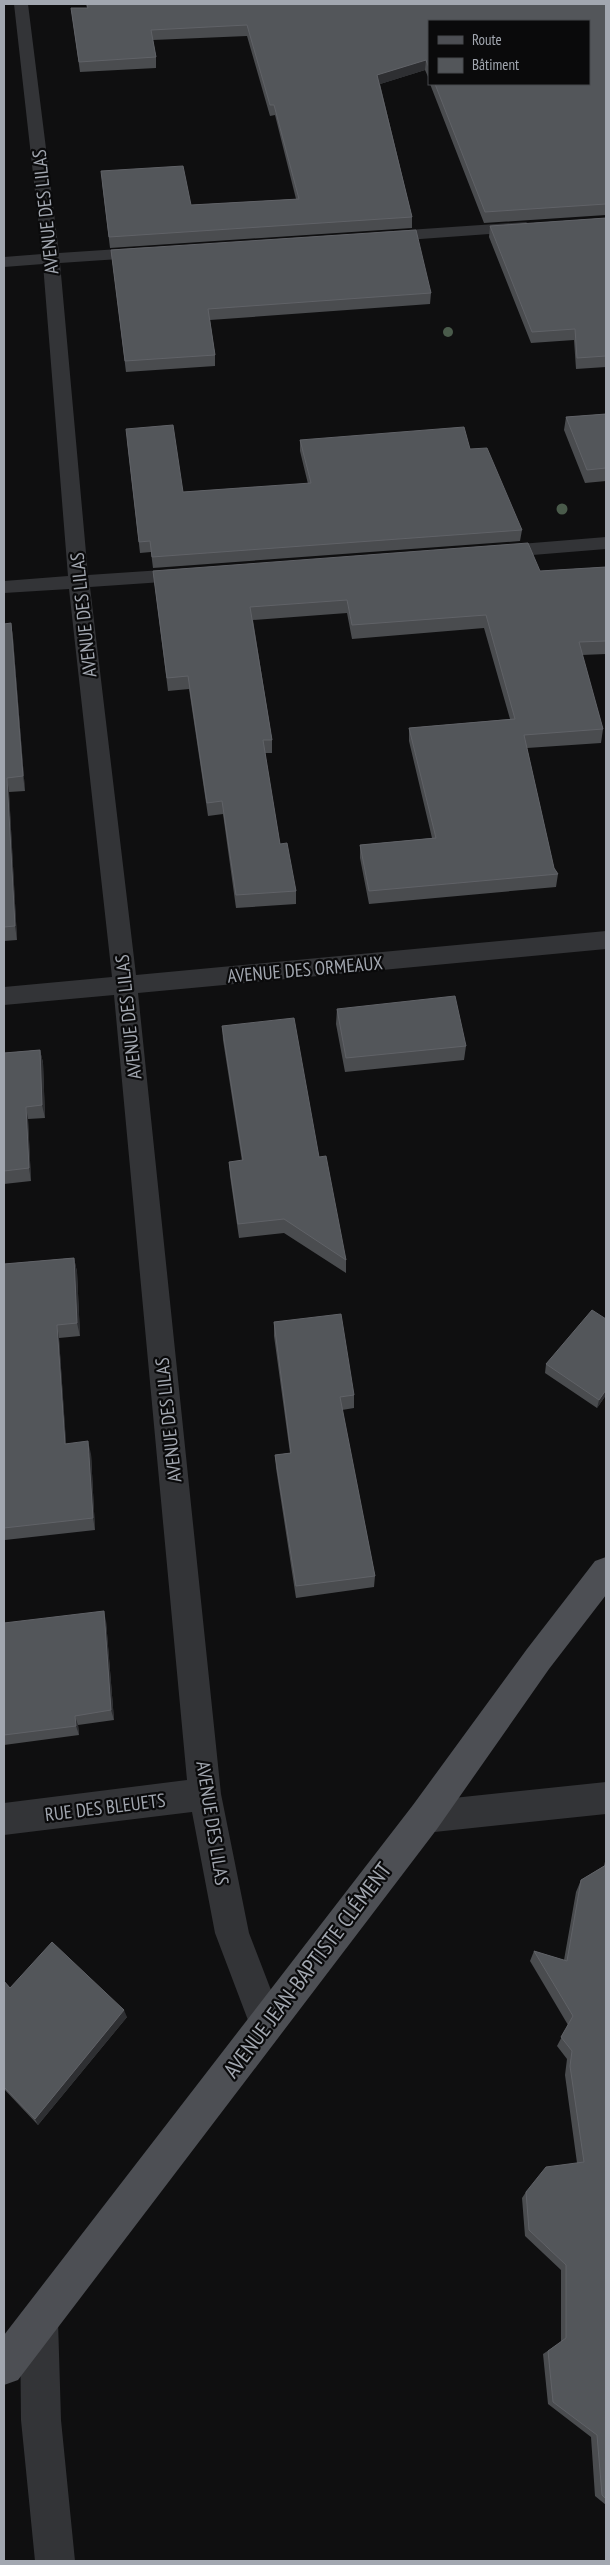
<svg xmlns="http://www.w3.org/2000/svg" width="610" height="2565" font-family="'PT Sans Narrow',sans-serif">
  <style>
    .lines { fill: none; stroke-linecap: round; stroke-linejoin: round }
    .minor { fill: #333437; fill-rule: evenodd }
    .major { fill: #4d4f54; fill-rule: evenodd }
    .tree { fill: #4a5b4b }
    .wall { fill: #4a4c4f }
    .shaded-wall { fill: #2e2f32 }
    .building { fill: #53565a; stroke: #606267 }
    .labels { text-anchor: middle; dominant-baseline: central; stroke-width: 4.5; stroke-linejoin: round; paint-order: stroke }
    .street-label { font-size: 19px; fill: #a2a7b0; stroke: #0a0a0b }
    .near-street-label { font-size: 22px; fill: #a2a7b0; stroke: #0a0a0b }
  </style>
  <rect width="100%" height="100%" fill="#0f0f10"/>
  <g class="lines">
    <path class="minor" d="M14 4H28L59 253 149 247 155 248 158 252 155 256 149 257 60 263 88 575 192 568 199 570 202 574 199 578 192 580 90 587 136 975 606 931V949L138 993 221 1794 249 1933 284 2024 278 2036 266 2042 254 2036 215 1933 192 1812 4 1835V1803L187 1780 114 995 4 1005V987L112 977 69 589 4 593V581L68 576 43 264 4 267V257L42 254Z
      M526 222 534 227 532 231 379 242 373 241 371 237 373 233 379 232Z
      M606 537V549L494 558 487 556 484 552 487 548 494 546Z
      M606 1782V1814L425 1833 413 1829 409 1817 413 1805 425 1801Z
      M39 2302 52 2308 58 2321 61 2420 75 2561H35L21 2420 20 2321 26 2308Z"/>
    <path class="major" d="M606 1557V1595L549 1669 437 1829 18 2380 4 2385V2335L413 1805 527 1649 595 1561Z"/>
  </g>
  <g class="tree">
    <circle cx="448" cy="332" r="5"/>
    <circle cx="562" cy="509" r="5.5"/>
  </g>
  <path class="wall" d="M86 4H606V215L484 223 430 84H589L429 21V79L425 70 380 84 412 217V228L110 248 102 182 191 205 296 199 275 115 270 116 247 36 153 40 156 57V68L80 72 71 8H87Z
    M606 218V367L576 369 574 340 531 343 489 237 490 226Z
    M111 250 431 293 430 304 210 320 215 355V366L126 372Z
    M606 414V481L585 483 564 430 566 417Z
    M127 440 183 492 308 484 300 451V440L470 449 522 530 520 541 153 568 151 552 140 553Z
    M606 567V654L582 655 603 729 601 743 527 748 554 868 558 874 556 887 369 904 360 858V845L432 838 409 741V728L510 719 484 628 352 639 347 613 253 620 272 740V753H265L280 844 296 891V904L236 908 223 814 208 816 189 689 168 691 153 571H540Z
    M11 623 13 638 25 791 9 792 17 940 4 941V624Z
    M337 1009 466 1046 464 1060 345 1072 336 1024Z
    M222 1026 319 1157 346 1260V1273L284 1233 239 1238 230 1176 229 1162 242 1161 223 1040Z
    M40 1050 43 1063 45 1118 28 1119 31 1181 4 1184V1053Z
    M74 1258 77 1272 80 1336 59 1338 66 1444 91 1454 95 1530 5 1540 4 1536V1264Z
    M274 1322 354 1395V1408L342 1410 375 1576 374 1587 296 1598 276 1468 275 1455 290 1453 274 1336Z
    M546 1364 606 1395 597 1408 545 1373Z
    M106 1621 114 1720 78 1725 79 1735 4 1745V1623Z
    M606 1857V2505L595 2496 591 2437 548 2404 543 2354 561 2342V2270L525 2236 522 2198 526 2192 577 2163 565 2075 567 2059 557 2046 568 2025 530 1961 534 1951 564 1960 576 1892 581 1880 604 1866Z
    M4 1981 10 1988 127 2017 38 2125 4 2089Z"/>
  <path class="shaded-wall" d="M426 60 425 70 377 85V75Z
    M11 623 13 638 25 791 23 776Z
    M7 778 9 792 17 940 15 926Z
    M40 1050 43 1063 45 1118 42 1105Z
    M26 1107 28 1119 31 1181 29 1168Z
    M74 1258 77 1272 80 1336 77 1323Z
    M57 1325 59 1338 67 1456 65 1444Z
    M606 1390V1395L597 1408 599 1400Z
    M88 1441 91 1454 95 1530 93 1518Z
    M104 1611 106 1621 114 1720 111 1710Z
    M75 1716 78 1725 79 1735 76 1726Z
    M124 2010 127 2017 38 2125 35 2119Z"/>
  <path class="building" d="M87 4H606V204L485 212 435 84H589V21H429V68L426 60 377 75 412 217 109 237 101 171 183 166 191 205 299 199 274 105H270L247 25 151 30 156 57 79 62 71 8H88Z
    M606 218V356L577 358 575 329 532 332 490 226Z
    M416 230 431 293 208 309 215 355 125 361 111 250Z
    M606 414V468L587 470 566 417Z
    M173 425 183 492 311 483 300 440 464 427 470 449 487 448 522 530 152 557 150 541 139 542 126 429Z
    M528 543 540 571 606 567V641L579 642 603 729 524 735 554 868 558 874 369 891 360 845 436 838 409 728 515 719 486 615 352 625 347 600 250 607 272 740H263L280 844 287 843 296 891 236 895 222 801 207 803 188 676 167 678 153 571Z
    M11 623 23 776 7 778 15 926 4 927V624Z
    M455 996 466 1046 346 1058 337 1009Z
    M294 1018 319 1157 326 1156 346 1260 284 1219 238 1224 229 1162 243 1160 222 1026Z
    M40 1050 42 1105 26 1107 29 1168 4 1171V1053Z
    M74 1258 77 1323 57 1325 65 1444 88 1441 93 1518 4 1528V1264Z
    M592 1310 606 1319V1390L599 1400 546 1364Z
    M341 1314 354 1395 340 1397 375 1576 296 1586 275 1455 291 1453 274 1322Z
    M104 1611 111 1710 75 1716 76 1726 4 1735V1623Z
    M606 1865V2499L602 2495 597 2435 553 2402 548 2351 566 2338V2265L529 2230 526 2192 546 2167 584 2162 570 2066 572 2051 561 2037 573 2016 534 1951 567 1961 581 1880Z
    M52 1942 124 2010 35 2119 4 2087V1981L10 1988Z"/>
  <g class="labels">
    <g class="street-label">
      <text transform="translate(45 212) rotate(-96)">AVENUE DES LILAS</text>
      <text transform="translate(83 615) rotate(-96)">AVENUE DES LILAS</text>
      <text transform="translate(305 969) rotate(-5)">AVENUE DES ORMEAUX</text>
      <text transform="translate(128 1017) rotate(-96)">AVENUE DES LILAS</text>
      <text transform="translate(168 1420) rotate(-96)">AVENUE DES LILAS</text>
      <text transform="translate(105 1807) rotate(-7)">RUE DES BLEUETS</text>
      <text transform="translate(213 1823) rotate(81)">AVENUE DES LILAS</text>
    </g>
    <g class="near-street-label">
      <text transform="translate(307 1970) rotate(-53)">AVENUE JEAN-BAPTISTE CLÉMENT</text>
    </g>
  </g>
  <rect width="610" height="2565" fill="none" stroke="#a2a7b0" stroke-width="10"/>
  <rect x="428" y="20" width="162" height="65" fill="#0a0a0b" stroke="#47494d"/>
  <rect x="438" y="36" width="25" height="8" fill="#4d4f54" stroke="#47494d"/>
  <text x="472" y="45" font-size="15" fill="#a2a7b0">Route</text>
  <rect x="438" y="58" width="25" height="15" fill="#53565a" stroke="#47494d"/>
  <text x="472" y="70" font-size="15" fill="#a2a7b0">Bâtiment</text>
</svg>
